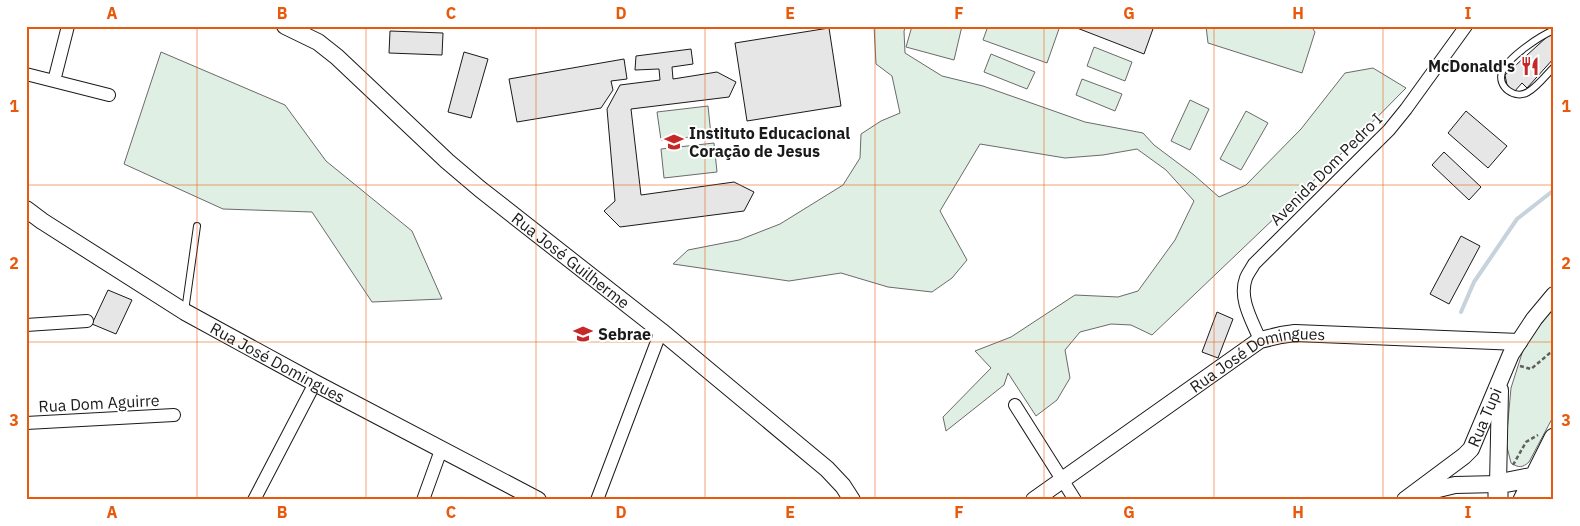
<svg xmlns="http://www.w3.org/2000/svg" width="1580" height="526" font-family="'IBM Plex Sans',sans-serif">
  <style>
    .green { fill: #e0efe3; stroke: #6a6a6a }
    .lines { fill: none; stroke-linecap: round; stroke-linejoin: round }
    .stream { stroke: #c6d2dc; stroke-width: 4 }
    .building { fill: #e6e6e6; stroke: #1a1a1a }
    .lane-casing { stroke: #1a1a1a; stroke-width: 8 }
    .street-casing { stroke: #1a1a1a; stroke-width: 14 }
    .secondary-casing { stroke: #1a1a1a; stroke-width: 18 }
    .primary-casing { stroke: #1a1a1a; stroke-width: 21 }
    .path { stroke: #5f5f5f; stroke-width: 2.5; stroke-dasharray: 4 2.5; stroke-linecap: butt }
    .lane { stroke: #fff; stroke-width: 6 }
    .street { stroke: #fff; stroke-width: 12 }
    .secondary { stroke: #fff; stroke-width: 16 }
    .primary { stroke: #fff; stroke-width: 19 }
    .grid { fill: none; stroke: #e8590c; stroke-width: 1; stroke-opacity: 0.55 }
    .labels { text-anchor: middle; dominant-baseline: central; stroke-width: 4; stroke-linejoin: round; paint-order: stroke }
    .poi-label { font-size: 16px; font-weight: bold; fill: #1a1a1a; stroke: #fff; text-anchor: start }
    .street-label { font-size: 16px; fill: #1a1a1a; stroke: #fff }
    .neatline { fill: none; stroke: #e8590c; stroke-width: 2 }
    .grid-label { font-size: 16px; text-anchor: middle; font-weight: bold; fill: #e8590c }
  </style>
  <rect width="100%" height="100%" fill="#fff"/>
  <path class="green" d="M874 26H906L904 31 905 53 942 76 983 86 1085 122 1143 133 1154 145 1194 175 1219 197 1246 185 1301 129 1345 73 1373 68 1406 88 1326 169 1152 335 1131 325 1111 324 1080 332 1065 350 1070 378 1057 400 1036 416 1008 373 1004 385 946 431 943 417 991 368 975 351 1011 337 1075 295 1118 297 1138 291 1175 240 1194 201 1166 170 1137 149 1103 155 1065 158 980 144 940 211 967 260 952 278 932 292 888 287 841 273 789 281 673 264 688 250 739 240 780 224 843 185 860 158 861 134 881 121 900 113 892 76 876 64Z
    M912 26H962L954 60 906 47Z
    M988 26H1060L1047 63 983 40Z
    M1206 26H1311L1315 32 1302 73 1208 43Z
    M1094 47 1132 62 1125 81 1087 66Z
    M161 52 285 105 326 161 412 231 442 299 372 302 312 212 223 209 124 164Z
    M991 54 1035 72 1027 89 984 72Z
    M1082 79 1122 94 1115 111 1076 95Z
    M1190 100 1209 109 1190 150 1171 141Z
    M708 106 711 135 661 140 657 112Z
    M1246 111 1268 123 1241 170 1220 159Z
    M714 143 717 172 664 178 661 149Z
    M1554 306V415L1529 462C1522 468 1519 468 1511 463L1506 443 1511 388 1524 347Z"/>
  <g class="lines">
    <path class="stream" d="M1461 312 1474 282 1517 219 1554 190"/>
  </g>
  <path class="building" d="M1078 26H1154L1144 54 1077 28Z
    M829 28 841 106 747 121 735 43Z
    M390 31 443 33 442 55 389 53Z
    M1554 34V58L1527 88 1522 83 1514 92 1507 85 1505 75 1548 36Z
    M691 49 693 64 672 67 673 79 717 72 736 82 729 97 631 109 641 195 734 182 754 192 744 211 620 227 604 211 615 201 607 109 620 85 660 80 659 69 635 70 636 56Z
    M464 52 488 59 471 118 448 112Z
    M624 59 627 79 611 81 613 90 601 108 517 122 509 79Z
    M1466 111 1507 146 1488 168 1448 133Z
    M1444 152 1481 187 1469 200 1432 165Z
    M1461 236 1480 246 1449 304 1430 294Z
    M108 290 132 300 116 334 92 324Z
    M1217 312 1233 319 1218 358 1202 352Z"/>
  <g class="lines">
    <g class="lane-casing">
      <path id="lane" d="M1554 30C1540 36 1508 57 1502 72 1497 87 1515 100 1528 92 1537 87 1547 74 1554 67
        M185 311 197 226"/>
    </g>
    <g class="street-casing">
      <path id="street" d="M26 74 109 95
        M54 81 68 26
        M26 325 87 321
        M1260 340C1253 322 1238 299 1246 278 1248 273 1252 268 1254 264L1389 130 1406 109 1466 26
        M1015 405 1075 500
        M26 423 174 415
        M254 500 315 383
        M423 500 441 450
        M597 500 661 331"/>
    </g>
    <g class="secondary-casing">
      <g id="secondary">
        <path id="s1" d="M285 26 318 42 337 57 447 161 480 189 661 331 827 469 843 486 852 500"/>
        <path id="s2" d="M26 209 42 221 185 312 315 383 538 500"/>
        <path d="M1418 494 1455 485 1498 484 1500 390"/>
        <path id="s3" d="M1034 500 1260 340 1281 335 1295 333 1519 342"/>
        <path id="s4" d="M1405 500 1464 456 1471 449 1511 354 1534 319 1554 295"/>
      </g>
    </g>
    <g class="primary-casing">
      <path id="primary" d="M1498 500V484L1554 473
        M1523 500 1554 438
        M1540 500 1554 474"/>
    </g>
    <path class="path" d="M1520 366 1531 369 1550 353 1554 351
      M1513 465 1526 442 1538 435"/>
    <use href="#lane" class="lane"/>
    <use href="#street" class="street"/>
    <use href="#secondary" class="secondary"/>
    <use href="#primary" class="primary"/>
  </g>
  <path class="grid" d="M197 26V500M366 26V500M536 26V500M705 26V500M875 26V500M1044 26V500M1214 26V500M1383 26V500M26 185H1554M26 342H1554"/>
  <defs>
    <g id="restaurant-bare" transform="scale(1.5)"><path d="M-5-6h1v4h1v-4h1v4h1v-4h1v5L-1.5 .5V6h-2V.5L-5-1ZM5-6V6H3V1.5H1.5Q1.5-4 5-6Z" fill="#c62828" stroke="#fff" stroke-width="2.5" paint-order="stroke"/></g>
    <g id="school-bare" transform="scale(1.5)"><path d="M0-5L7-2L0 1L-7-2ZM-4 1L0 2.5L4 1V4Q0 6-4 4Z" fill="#c62828" stroke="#fff" stroke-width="2.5" paint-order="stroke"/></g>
    <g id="university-bare" transform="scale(1.5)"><path d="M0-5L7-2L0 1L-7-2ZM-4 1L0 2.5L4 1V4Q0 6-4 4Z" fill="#c62828" stroke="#fff" stroke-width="2.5" paint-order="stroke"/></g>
  </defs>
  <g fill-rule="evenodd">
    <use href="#restaurant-bare" x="1530" y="66"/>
    <use href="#school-bare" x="674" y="142"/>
    <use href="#university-bare" x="583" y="334"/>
  </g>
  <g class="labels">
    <g class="poi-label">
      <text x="1515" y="66" text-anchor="end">McDonald's</text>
      <text x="689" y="133">Instituto Educacional<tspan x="689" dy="18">Coração de Jesus</tspan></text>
      <text x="598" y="334">Sebrae</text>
    </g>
    <g class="street-label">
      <text transform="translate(1326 169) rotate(-45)">Avenida Dom Pedro I</text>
      <text stroke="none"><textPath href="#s1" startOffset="371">Rua José Guilherme</textPath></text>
      <text stroke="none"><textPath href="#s2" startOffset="295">Rua José Domingues</textPath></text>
      <text stroke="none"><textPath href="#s3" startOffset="268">Rua José Domingues</textPath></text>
      <text transform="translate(99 403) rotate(-3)">Rua Dom Aguirre</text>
      <text stroke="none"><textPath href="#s4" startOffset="118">Rua Tupi</textPath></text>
    </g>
  </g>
  <rect width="1580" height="526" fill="none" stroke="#ffffff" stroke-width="55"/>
  <rect x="28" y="28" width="1524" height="470" class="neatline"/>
  <g class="grid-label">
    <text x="112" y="19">A</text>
    <text x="282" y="19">B</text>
    <text x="451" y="19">C</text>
    <text x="621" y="19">D</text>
    <text x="790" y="19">E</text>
    <text x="959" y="19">F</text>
    <text x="1129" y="19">G</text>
    <text x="1298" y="19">H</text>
    <text x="1468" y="19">I</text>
    <text x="14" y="112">1</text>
    <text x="1566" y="112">1</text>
    <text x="14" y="269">2</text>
    <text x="1566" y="269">2</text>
    <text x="14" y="426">3</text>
    <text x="1566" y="426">3</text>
    <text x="112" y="518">A</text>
    <text x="282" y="518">B</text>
    <text x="451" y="518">C</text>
    <text x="621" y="518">D</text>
    <text x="790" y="518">E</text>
    <text x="959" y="518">F</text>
    <text x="1129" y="518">G</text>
    <text x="1298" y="518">H</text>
    <text x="1468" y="518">I</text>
  </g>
</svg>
